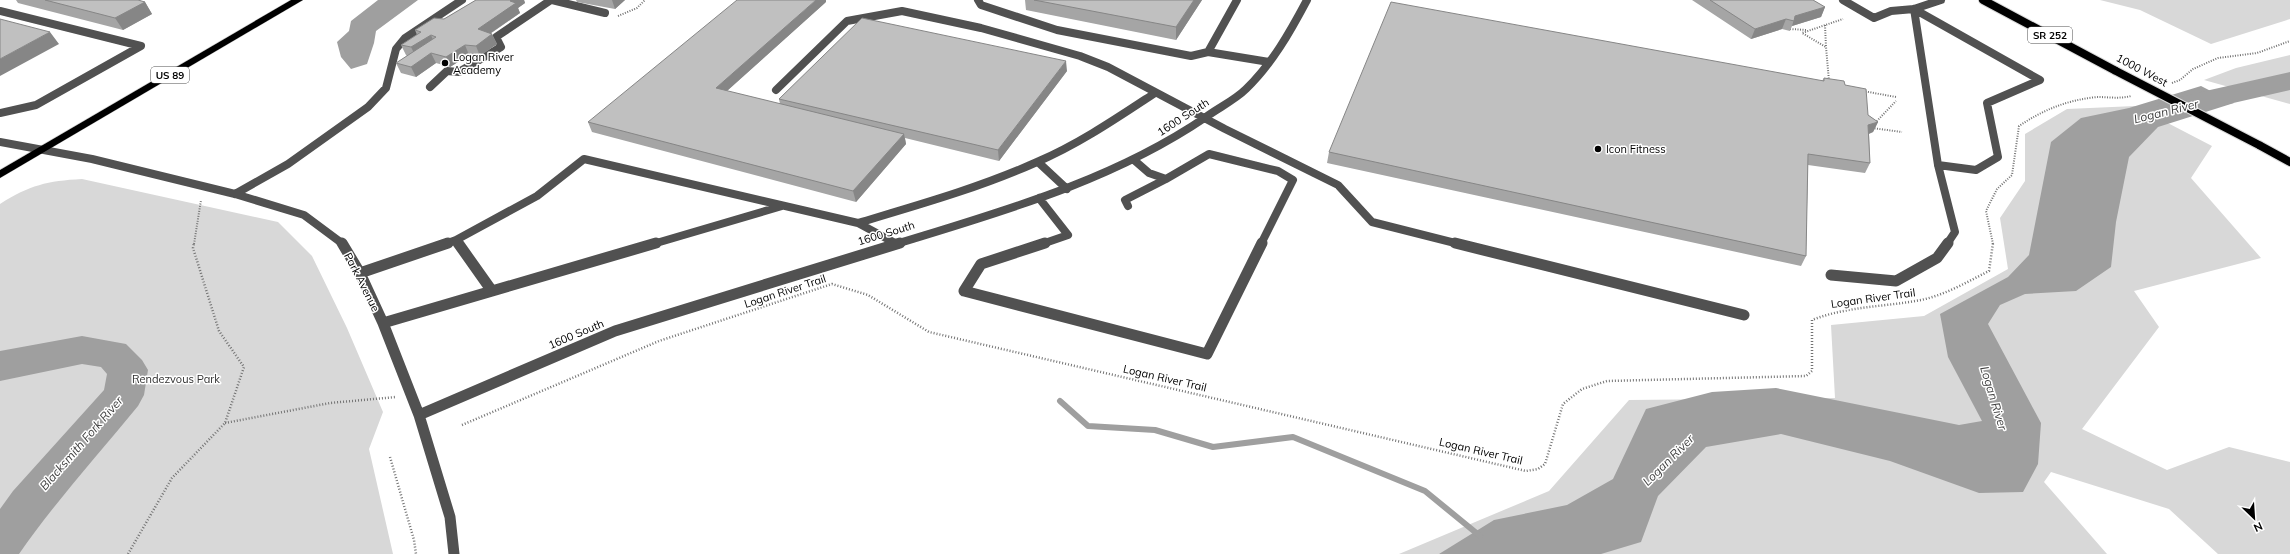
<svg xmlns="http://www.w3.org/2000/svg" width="2290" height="554" font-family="Mulish,sans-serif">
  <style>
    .green { fill: #d8d8d8 }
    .water { fill: #9f9f9f }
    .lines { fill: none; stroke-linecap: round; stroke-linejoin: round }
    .stream { stroke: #9f9f9f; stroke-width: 6 }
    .river { fill: #9f9f9f; fill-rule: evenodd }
    .major-casing { stroke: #dbdbdb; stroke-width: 10 }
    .highway-casing { stroke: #dbdbdb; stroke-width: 1 }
    .path-far1 { stroke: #737373; stroke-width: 2; stroke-dasharray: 1 1.5; stroke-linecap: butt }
    .path { stroke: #737373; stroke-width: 2.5; stroke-dasharray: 1 2; stroke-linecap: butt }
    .minor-far1 { stroke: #515151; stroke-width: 8 }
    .minor { stroke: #515151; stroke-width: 11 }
    .major { stroke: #000; stroke-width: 8 }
    .highway { fill: #000; fill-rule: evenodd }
    .major-bridge-casing { stroke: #dbdbdb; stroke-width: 10; stroke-linecap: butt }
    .major-bridge { stroke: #000; stroke-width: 8 }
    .wall { fill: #a5a5a5 }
    .shaded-wall { fill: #868686 }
    .building { fill: #c0c0c0; stroke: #868686 }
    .poi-dot { fill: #000; stroke: #fff; stroke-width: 1.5 }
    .labels { text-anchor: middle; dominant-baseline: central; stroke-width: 3; stroke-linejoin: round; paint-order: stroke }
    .shield { fill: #fff; stroke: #4c4c4c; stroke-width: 1 }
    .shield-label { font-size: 10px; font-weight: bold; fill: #000 }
    .poi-label { font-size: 11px; fill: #000; stroke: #fff; text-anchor: start }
    .street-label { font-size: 11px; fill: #000; stroke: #fff }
    .park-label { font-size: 11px; fill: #2f2f2f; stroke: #fff }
    .water-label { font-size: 12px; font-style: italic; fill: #404040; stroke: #fff }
  </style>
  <rect width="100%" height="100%" fill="#fff"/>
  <path class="green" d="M2100 0H2290V19L2211 44 2140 10Z
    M2290 55V104L2204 80 2236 68Z
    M2135 106 2212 146 2191 178 2261 258 2134 291 2159 327 2082 429 2167 470 2229 447 2290 462V554H2218L2169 509 2051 472 2044 482 2107 554H1399L1549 491 1629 400 1835 398 1831 325 1924 316 2008 269 2000 218 2025 181V134L2067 109Z
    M82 179 278 222 312 256 347 328 383 412 369 449 393 554H0V204C30 185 47 181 82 179Z"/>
  <path class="water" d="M378 0H418L376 31 374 43 367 64 351 69 341 57 337 42 349 31 351 21Z
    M2201 86 2234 103 2158 127 2129 157 2116 222 2111 267 2076 291 2025 294 2000 305 1988 324 2041 423 2038 464 2023 492 1979 493 1890 461 1781 434 1706 447 1658 496 1641 542 1601 554H1439L1494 520 1567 505 1613 479 1646 409 1712 392 1776 388 1959 425 1982 421 1948 357 1940 314 2008 277 2029 255 2051 142 2081 118 2129 108Z"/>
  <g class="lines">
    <path class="stream" d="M1060 401 1088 426 1155 430 1213 447 1293 437 1425 491 1480 536"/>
    <path class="river" d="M2290 72V90L2172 117 2161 115 2156 108 2161 101Z
      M82 336 126 344 142 360 148 370 144 395 138 406C98 455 55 502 19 554H0V509L13 491 104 390 107 374 101 367 82 364 0 381V351Z"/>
    <g class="major-casing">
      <path id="major" d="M1983 0 2116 71
        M2259 145 2290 162"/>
    </g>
    <g class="highway-casing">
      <path id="highway" d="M291 0H303L0 178V170Z"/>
    </g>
    <path class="path-far1" d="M618 16 637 8 645 0
      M1825 25 1826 47
      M1790 29 1807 30
      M1829 81 1826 47 1802 33 1843 19
      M2172 83 2180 80 2193 69 2218 58 2257 53 2290 41
      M1863 91 1896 97
      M1875 123 1896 101
      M1872 128 1902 132
      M194 244 201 200
      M1993 244 1986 211 1997 189 2012 175 2019 126C2043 110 2067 100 2097 97 2108 97 2120 99 2131 96"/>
    <path class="path" d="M225 423 330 403 396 397
      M462 425 659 341 832 284 868 295 929 332 1526 471 1538 469 1545 464 1563 404 1582 389 1607 381 1806 376 1812 371V320C1848 306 1884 307 1921 300 1945 295 1967 282 1989 271L1993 243
      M390 457 414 540 416 554
      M128 554 172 478 225 423 244 367 219 331 193 248 194 243"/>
    <path class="minor-far1" d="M552 0 605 13
      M978 0 981 5 1057 30 1191 56 1208 52 1269 62
      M1843 0 1874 18 1891 11 1914 9 1941 0
      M1914 9 2040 80 1987 103 1998 157 1976 170 1938 165
      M1914 9 1938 165 1955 232 1947 244
      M0 11 141 46 36 105 0 113
      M1208 52 1237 0
      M430 87 447 71 459 72 501 47 496 37 551 0
      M776 90 847 21 902 11 981 28 1080 56 1108 67 1225 129 1338 185 1372 222 1459 244
      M0 142 92 159 235 194 304 215 343 244
      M1134 160 1149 173 1166 179 1209 154 1278 171 1293 180 1261 244
      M1038 162 1067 189
      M235 194 288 164 368 107 386 88 396 49 405 38 462 0
      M1039 198 1068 235 1042 244
      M1128 206 1125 200 1166 179
      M858 223C918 205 979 188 1037 162 1079 144 1117 118 1155 93
      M456 240 459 244
      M445 244 456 240 537 196 584 159 858 223 895 243
      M653 244 782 206
      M896 244C1003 211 1112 181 1206 117 1218 108 1235 100 1246 89 1272 64 1290 32 1307 0"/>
    <path class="minor" d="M342 243 360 273 383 323 419 415 450 517 454 554
      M458 243 492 291
      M1045 243 981 264 964 291 1207 354 1262 243
      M1455 243 1744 315
      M360 273 448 243
      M1831 275 1896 281 1937 258 1948 243
      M383 323 656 243
      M419 415 615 331 900 243"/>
    <use href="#major" class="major"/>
    <use href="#highway" class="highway"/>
    <g class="major-bridge-casing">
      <path id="major-bridge" d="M2116 71 2259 145"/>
    </g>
    <use href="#major-bridge" class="major-bridge"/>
  </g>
  <path class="wall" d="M16 0H138L145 2 152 14 123 30 18 3Z
    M476 0H524L525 3 518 8 520 13 490 34H492L497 44 480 56 469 55 450 67 436 63 416 77 401 73 396 63 407 56 406 55 401 45 417 35 415 30 444 19Z
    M576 0H625L615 9 577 2Z
    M1025 0H1202L1176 40 1026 10Z
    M1692 0H1813L1825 7 1821 17 1792 26 1790 31 1782 29 1751 39Z
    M826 2 727 91 780 104 779 99 1067 71 999 161 905 138 906 144 856 202 592 132 588 122Z
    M1824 78 1845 85 1868 115 1878 122 1873 132 1869 134 1870 163 1865 173 1808 165 1806 256 1801 266 1327 163 1329 152 1822 81Z"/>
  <path class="shaded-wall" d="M511 0H524L525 3 518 8 520 13 482 39 478 29Z
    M612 0H625L615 9Z
    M816 0H826V2L719 98 716 88Z
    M1194 0H1202L1176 40V27Z
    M145 2 152 14 123 30 115 18Z
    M1825 7 1821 17 1792 26 1795 16Z
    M1786 19 1782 29 1751 39 1755 29Z
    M50 32 59 44 0 76V59Z
    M492 34 497 44 480 56 476 46Z
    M431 35 435 45 416 57 411 47Z
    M465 45 469 55 450 67 446 57Z
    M431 53 436 63 416 77 411 67Z
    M1066 61 1067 71 999 161 998 150Z
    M1878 122 1873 132 1863 136 1868 125Z
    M904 134 906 144 856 202 853 191Z"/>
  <path class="building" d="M45 0H138L145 2 115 18Z
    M476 0H511L510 1 516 3 478 29 492 34 476 46 465 45 446 57 431 53 411 67 396 63 436 37 431 35 411 47 401 45 421 32 415 30 434 18 444 19Z
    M737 0H816L716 88 904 134 853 191 588 122Z
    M1034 0H1194L1176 27Z
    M1710 0H1813L1825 7 1795 16 1794 21 1786 19 1755 29Z
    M1391 2 1824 81V78L1844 81 1845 85 1866 89 1868 115 1878 122 1868 125 1870 163 1808 154 1806 256 1329 152Z
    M862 18 1066 61 998 150 779 99Z
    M0 19 50 32 0 59Z"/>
  <g class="poi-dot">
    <circle cx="445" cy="63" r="4"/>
    <circle cx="1598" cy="149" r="4"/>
  </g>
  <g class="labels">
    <g class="shield">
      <rect x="2028" y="27" width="44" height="16" rx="3"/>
      <rect x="151" y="67" width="38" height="16" rx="3"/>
    </g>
    <g class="shield-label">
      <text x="2050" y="35">SR 252</text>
      <text x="170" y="75">US 89</text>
    </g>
    <g class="poi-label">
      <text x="453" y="57">Logan River<tspan x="453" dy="13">Academy</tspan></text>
      <text x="1606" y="149">Icon Fitness</text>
    </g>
    <g class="street-label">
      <text transform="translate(2142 70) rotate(28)">1000 West</text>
      <text transform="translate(1183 117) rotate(-33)">1600 South</text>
      <text transform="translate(886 233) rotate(-17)">1600 South</text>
      <text transform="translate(362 282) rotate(63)">Park Avenue</text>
      <text transform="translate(785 291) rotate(-18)">Logan River Trail</text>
      <text transform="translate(1873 298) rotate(-8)">Logan River Trail</text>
      <text transform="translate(576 334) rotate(-23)">1600 South</text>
      <text transform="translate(1165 378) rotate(13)">Logan River Trail</text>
      <text transform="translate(1481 451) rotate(13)">Logan River Trail</text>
    </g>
    <g class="park-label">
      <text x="176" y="379">Rendezvous Park</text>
    </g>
    <g class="water-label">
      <text transform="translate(2166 111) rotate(-14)">Logan River</text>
      <text transform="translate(1994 398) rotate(73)">Logan River</text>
      <text transform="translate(81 443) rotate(-49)">Blacksmith Fork River</text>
      <text transform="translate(1668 460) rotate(-45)">Logan River</text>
    </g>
  </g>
  <g transform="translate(2254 518) rotate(155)" stroke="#ffffff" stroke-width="3" paint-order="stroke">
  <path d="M0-3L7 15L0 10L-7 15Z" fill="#000000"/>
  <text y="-6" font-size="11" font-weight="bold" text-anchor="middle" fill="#000000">N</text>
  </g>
</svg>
